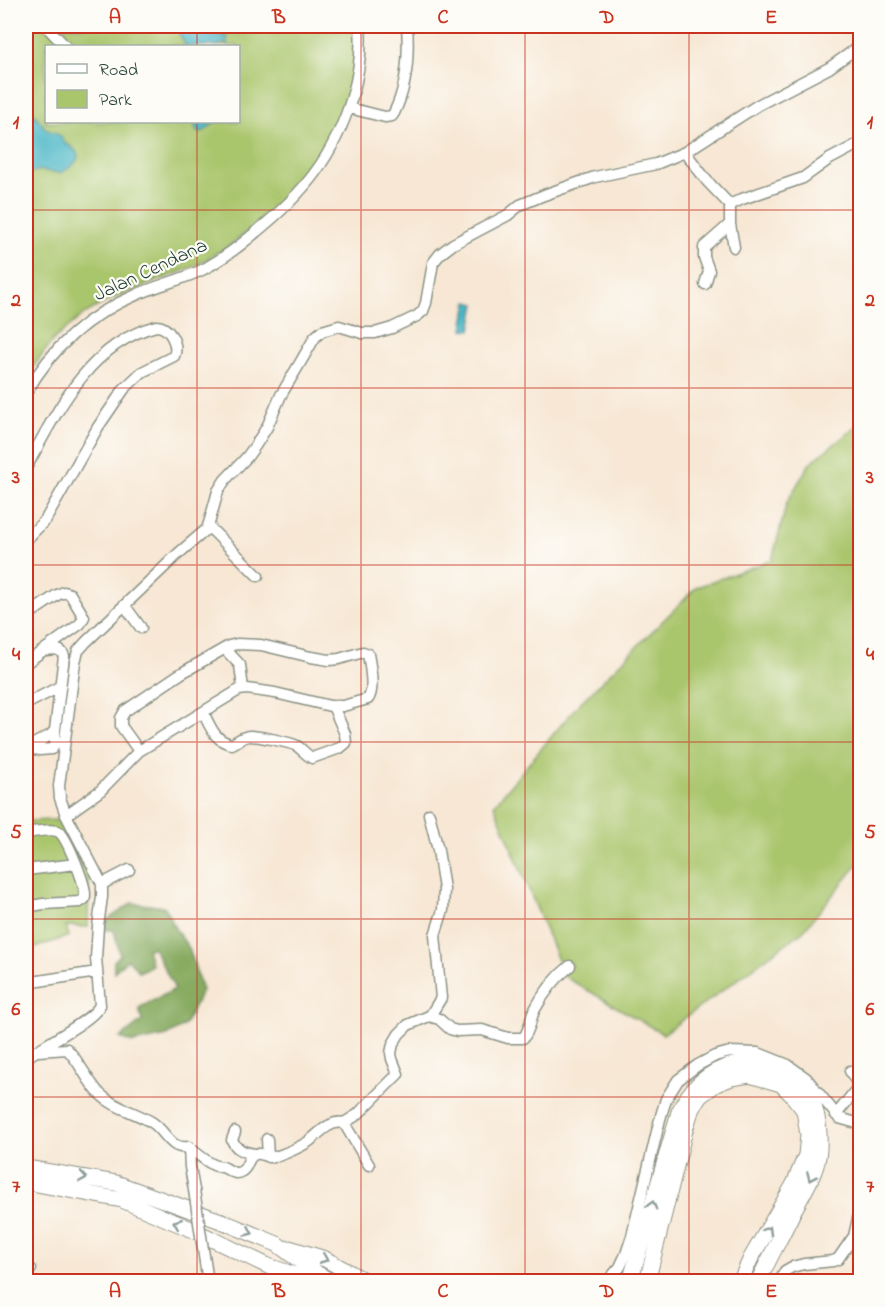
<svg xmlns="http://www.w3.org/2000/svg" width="886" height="1307" font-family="'Indie Flower',sans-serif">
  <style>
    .green { fill: #aac66d; stroke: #648250; stroke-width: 1.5; fill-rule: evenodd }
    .forest { fill: #87ab60; stroke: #53744a; stroke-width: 1.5 }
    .water { fill: #4bb7c7; stroke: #357a7e; stroke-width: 1.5 }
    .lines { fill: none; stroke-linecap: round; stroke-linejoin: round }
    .minor-casing { stroke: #8b9284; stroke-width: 13 }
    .highway-casing { stroke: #8b9284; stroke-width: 17 }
    .minor { stroke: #fff; stroke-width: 10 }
    .highway { stroke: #fff; stroke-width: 15 }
    .minor-bridge-casing { stroke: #8b9284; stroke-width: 13; stroke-linecap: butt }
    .minor-bridge { stroke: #fff; stroke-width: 10 }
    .oneway { stroke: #8f9e9a }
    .grid { fill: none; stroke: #c8321e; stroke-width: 1.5; stroke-opacity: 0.55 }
    .labels { text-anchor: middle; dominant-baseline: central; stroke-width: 4.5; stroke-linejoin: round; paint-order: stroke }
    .street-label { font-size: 20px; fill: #1f3d34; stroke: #fdfcf7 }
    .neatline { fill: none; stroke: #c8321e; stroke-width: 2 }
    .grid-label { font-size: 20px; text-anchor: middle; font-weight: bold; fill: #c8321e }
  </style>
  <rect width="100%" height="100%" fill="#fdfcf7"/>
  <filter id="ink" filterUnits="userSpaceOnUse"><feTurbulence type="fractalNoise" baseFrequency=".0167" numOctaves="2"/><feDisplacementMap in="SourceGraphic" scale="12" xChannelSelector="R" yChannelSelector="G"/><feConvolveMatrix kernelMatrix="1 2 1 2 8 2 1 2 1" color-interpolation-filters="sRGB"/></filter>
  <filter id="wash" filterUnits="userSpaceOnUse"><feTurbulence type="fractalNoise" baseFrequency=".008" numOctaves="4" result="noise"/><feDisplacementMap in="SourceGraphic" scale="24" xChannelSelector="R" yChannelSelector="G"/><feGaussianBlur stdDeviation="1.35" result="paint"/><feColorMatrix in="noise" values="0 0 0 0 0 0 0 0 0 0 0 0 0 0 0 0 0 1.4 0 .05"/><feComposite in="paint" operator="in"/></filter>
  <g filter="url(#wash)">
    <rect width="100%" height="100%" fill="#f7e7d4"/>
    <path class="green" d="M26 26H353L357 42 353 78 341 115 325 150 275 209 229 246 193 267 111 299 84 314 54 339 26 377ZM46 46H238V122H46Z
      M860 424V862L803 931 663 1034 565 977 494 805 577 706 697 587 772 560 787 502 810 463Z
      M58 820 89 876 88 927 66 926 69 936 26 951V821Z"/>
    <path class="forest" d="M132 903 165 907 176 930 189 948 202 990 185 1025 167 1036 133 1043 120 1038 142 1021 139 1008 175 989 153 947 147 950 152 965 139 972 128 959 114 972V961L120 955 114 930H102L103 923Z"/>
    <path class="water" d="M175 26H204L213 36H227V45L222 43 218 46H186Z
      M26 103 45 128C52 134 62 132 63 142 74 148 86 156 70 167 69 168 64 171 62 172 49 176 37 162 26 179Z
      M196 122H215L202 133 197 132 195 127Z
      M468 302 476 304 471 330 463 329Z"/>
  </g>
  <g filter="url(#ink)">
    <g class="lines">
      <g class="minor-casing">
        <path id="minor" d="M46 26 65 46
          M349 108 385 117 392 116 394 113C407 87 409 54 407 26
          M685 152 707 181 730 205 742 199 803 178 828 160 860 143
          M730 205V224L734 247
          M705 284 709 271 704 257V247L730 224
          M26 393C51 349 88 315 136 295 158 285 182 280 204 269 222 259 240 246 256 232 303 194 334 157 352 97 359 73 362 50 360 26
          M26 468C57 411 89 344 156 326 169 326 179 344 174 356L142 372 124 389 98 427 46 519 26 540
          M208 526 258 576
          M125 606 141 628
          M26 616 57 595 64 592 70 594 84 617 80 624 26 663
          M225 649 240 665 243 689
          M26 704 61 686
          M203 712C210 726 215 742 232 744 238 741 243 736 250 736 258 736 290 742 297 746 303 750 306 755 312 758L340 748 346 743 345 734 333 706
          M26 748 51 735 55 730 64 656C61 648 54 649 46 650
          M28 748 40 750 52 749 55 744V730
          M429 814 438 850 444 889 443 910 435 935 441 998 430 1016
          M66 815 100 791 139 751 239 690 247 689 275 693 330 706H343L368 699C375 690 370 665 368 654L363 652 339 659 329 660 311 657 261 645 237 644 229 646 180 674 125 711 121 718V726L139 751
          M26 833C33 832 54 828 59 832 67 837 85 884 85 894 85 900 85 899 80 902L43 904 26 907
          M26 870 76 864
          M102 884 129 870
          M26 983 97 972
          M38 1051 67 1049C80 1062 87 1081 100 1094 114 1108 136 1112 153 1123 167 1133 170 1150 189 1147 196 1153 204 1160 212 1164 216 1167 221 1166 225 1168 232 1172 238 1177 245 1168 248 1164 249 1155 256 1154 262 1152 267 1159 274 1157 283 1155 300 1147 308 1142 319 1134 329 1120 344 1123L357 1115 398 1074 392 1059 391 1053 393 1044 399 1034 408 1025 429 1016 439 1019 450 1029 457 1031 482 1030 508 1038H523C530 1031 530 1020 534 1011 543 994 555 978 570 966
          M26 1058C41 1046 94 1020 100 1005L96 958 98 926 102 897V884L66 815 60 798 59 786 75 662 78 651 86 642 179 553 207 529 210 520 218 491 225 480 247 457 255 446 267 427 281 395 300 363 315 337 322 331 339 326 362 333H375L392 328 417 316 423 311 426 303 433 263 440 254 453 244 508 215 520 205 544 195 595 177 656 164 685 152 758 105 829 68 860 46
          M836 1115 859 1086 850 1071
          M344 1123 369 1165
          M235 1132 232 1140C236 1150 246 1153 255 1154
          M267 1139 268 1157
          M189 1147 190 1167 194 1190
          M26 1274 31 1269
          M607 1282 620 1267 626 1254 632 1236 660 1119 666 1099 678 1080 698 1065 715 1056 730 1052 758 1053 788 1065 806 1078 839 1118 860 1124
          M780 1282 785 1271 792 1267 804 1264 833 1261 838 1259 854 1236 860 1210"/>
      </g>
      <g class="highway-casing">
        <path id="highway" d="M26 1168 116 1183 221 1221 277 1244 318 1274 332 1282
          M26 1182 122 1200 193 1230 268 1266 317 1282
          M289 1248 325 1259 367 1282
          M630 1282 679 1112C700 1064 756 1046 795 1083 799 1087 805 1091 809 1096 818 1109 820 1133 819 1149 818 1170 805 1190 795 1208 783 1233 770 1257 758 1282
          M647 1282 685 1130 692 1108 700 1096 716 1084 731 1078 750 1075 781 1084 791 1094 804 1110 808 1135 806 1155 794 1184 751 1258 740 1282"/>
      </g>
      <use href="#minor" class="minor"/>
      <use href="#highway" class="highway"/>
      <g class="minor-bridge-casing">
        <path id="minor-bridge" d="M194 1190 208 1282"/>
      </g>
      <use href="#minor-bridge" class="minor-bridge"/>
    </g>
    <defs><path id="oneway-chevron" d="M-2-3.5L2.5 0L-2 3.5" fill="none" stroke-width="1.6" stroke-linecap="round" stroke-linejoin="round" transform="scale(1.5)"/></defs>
    <g class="oneway">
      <use href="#oneway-chevron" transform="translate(83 1177) rotate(9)"/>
      <use href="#oneway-chevron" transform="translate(811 1177) rotate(114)"/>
      <use href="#oneway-chevron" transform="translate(652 1205) rotate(-74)"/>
      <use href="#oneway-chevron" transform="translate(177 1223) rotate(-158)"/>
      <use href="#oneway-chevron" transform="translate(768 1230) rotate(-60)"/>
      <use href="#oneway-chevron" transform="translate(249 1232) rotate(23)"/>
      <use href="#oneway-chevron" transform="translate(324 1259) rotate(22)"/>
    </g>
  </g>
  <path class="grid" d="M197 26V46M361 26V1282M525 26V1282M689 26V1282M197 122V1282M26 210H860M26 388H860M26 565H860M26 742H860M26 919H860M26 1097H860"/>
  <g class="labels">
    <g class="street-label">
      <text transform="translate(151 271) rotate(-25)">Jalan Cendana</text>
    </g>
  </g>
  <rect width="886" height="1307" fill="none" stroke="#fdfcf7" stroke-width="66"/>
  <rect x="45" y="45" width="195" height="78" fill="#fdfcf7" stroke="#a4b0a9" stroke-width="1.5"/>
  <rect x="57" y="64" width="30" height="9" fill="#ffffff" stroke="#a4b0a9" stroke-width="1.5"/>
  <text x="99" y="75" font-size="18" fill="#1f3d34">Road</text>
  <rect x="57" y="90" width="30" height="18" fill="#aac66d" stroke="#a4b0a9" stroke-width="1.5"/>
  <text x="99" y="105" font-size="18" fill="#1f3d34">Park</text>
  <rect x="33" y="33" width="820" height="1241" class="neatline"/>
  <g class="grid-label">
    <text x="115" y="23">A</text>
    <text x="279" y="23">B</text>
    <text x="443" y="23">C</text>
    <text x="607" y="23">D</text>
    <text x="771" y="23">E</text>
    <text x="16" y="128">1</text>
    <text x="870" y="128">1</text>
    <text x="16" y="306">2</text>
    <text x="870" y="306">2</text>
    <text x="16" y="483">3</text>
    <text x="870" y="483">3</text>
    <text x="16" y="660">4</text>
    <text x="870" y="660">4</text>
    <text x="16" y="838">5</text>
    <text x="870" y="838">5</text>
    <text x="16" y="1015">6</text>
    <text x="870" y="1015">6</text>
    <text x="16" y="1192">7</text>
    <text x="870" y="1192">7</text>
    <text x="115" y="1297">A</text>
    <text x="279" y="1297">B</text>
    <text x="443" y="1297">C</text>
    <text x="607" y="1297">D</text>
    <text x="771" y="1297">E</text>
  </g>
</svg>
